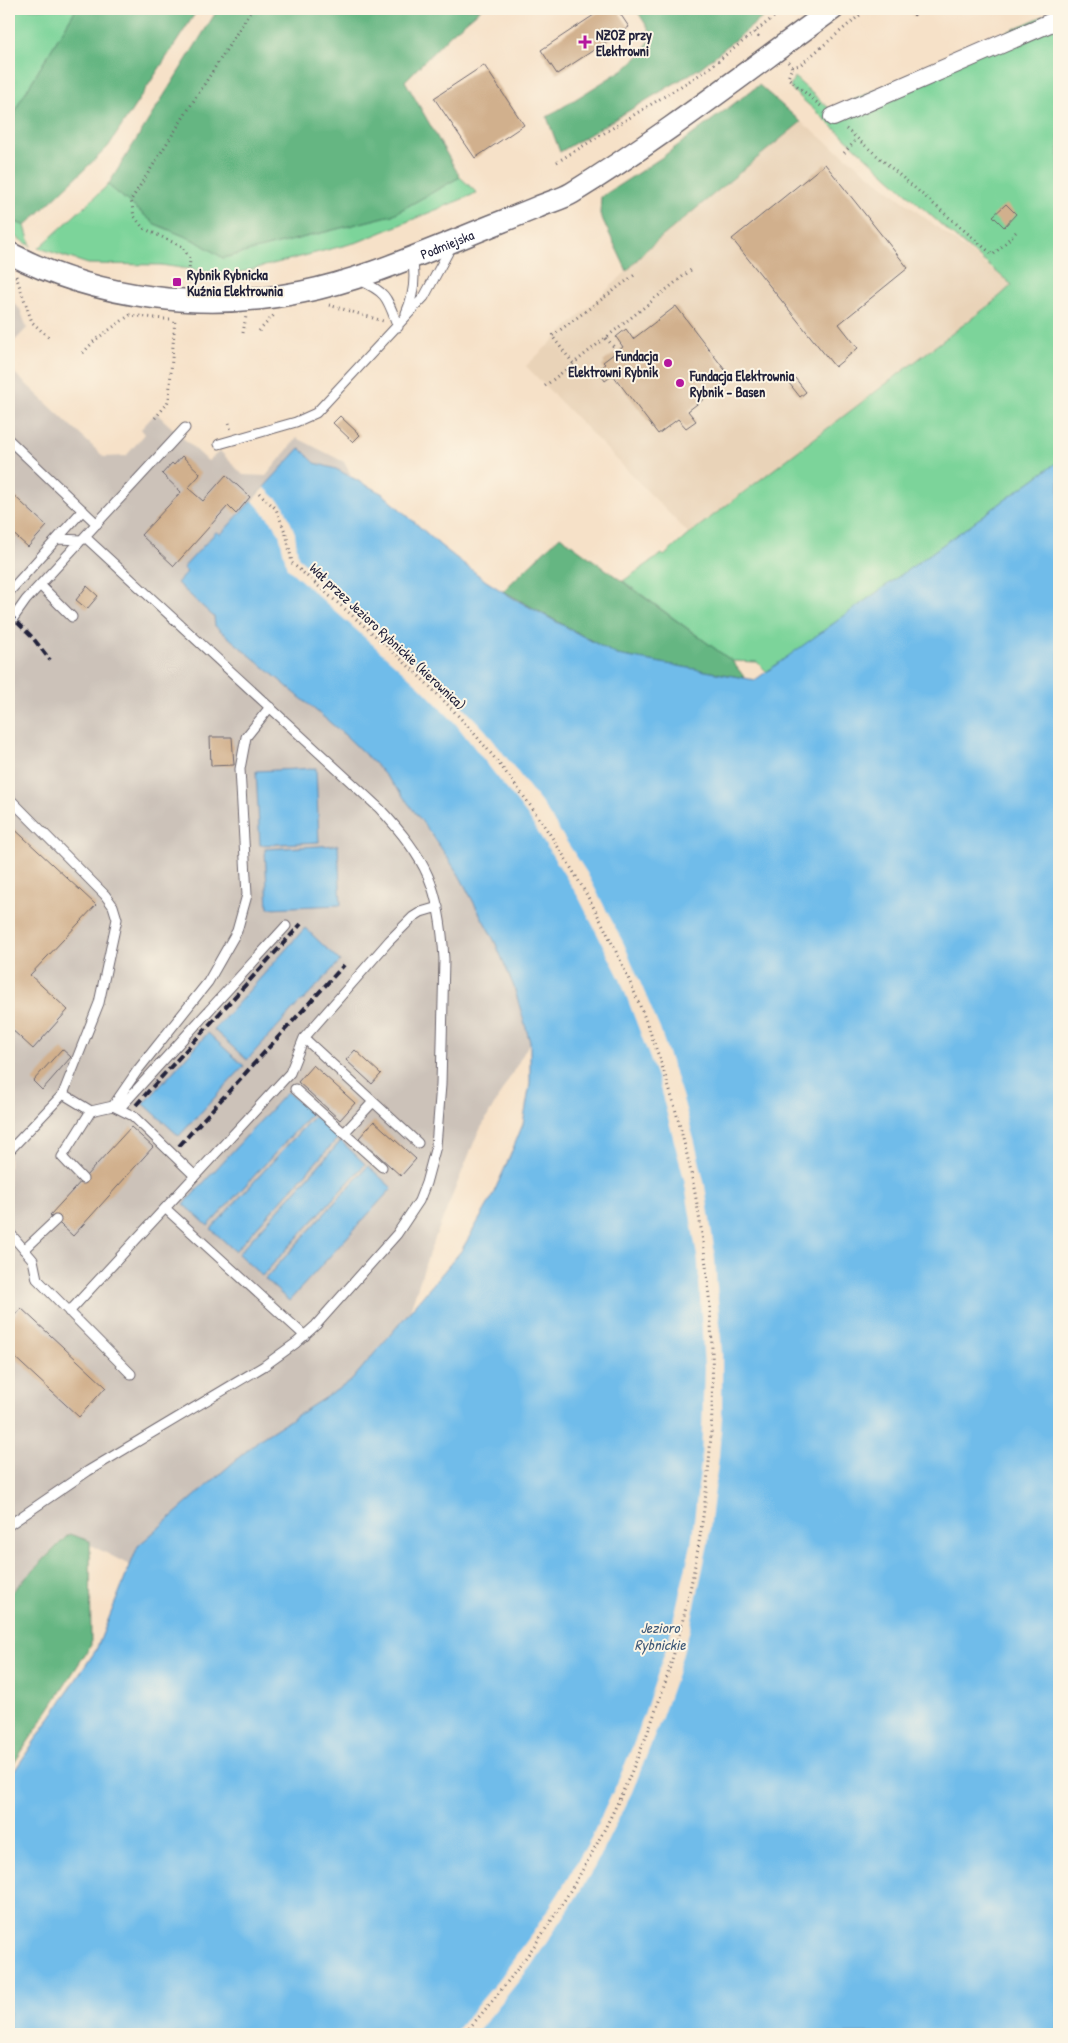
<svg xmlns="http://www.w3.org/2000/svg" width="1068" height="2043" font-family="'Patrick Hand',sans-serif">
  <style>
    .built { fill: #e9d3b8 }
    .industrial { fill: #ccc2b9 }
    .green { fill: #7cd49a; stroke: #4f7b6a }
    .forest { fill: #65b682; stroke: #446c5e }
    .water { fill: #70bcea; stroke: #496f92 }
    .pier { fill: #f6e1c8 }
    .building { fill: #d1b08d }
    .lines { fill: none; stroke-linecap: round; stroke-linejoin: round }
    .service-casing { stroke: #6c656c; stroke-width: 11 }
    .minor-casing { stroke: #6c656c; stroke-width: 20 }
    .tertiary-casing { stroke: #6c656c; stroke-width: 24 }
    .path { stroke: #6c656c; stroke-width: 3; stroke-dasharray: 1 4; stroke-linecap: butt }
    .service { stroke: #fff; stroke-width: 9 }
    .minor { stroke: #fff; stroke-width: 18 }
    .tertiary { stroke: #fff; stroke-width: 21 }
    .rail { stroke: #22223b; stroke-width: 4; stroke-dasharray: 8 4; stroke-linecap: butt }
    .poi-dot { fill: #b5179e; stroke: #fcf5e5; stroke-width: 2 }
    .labels { text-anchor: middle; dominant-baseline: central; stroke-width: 4; stroke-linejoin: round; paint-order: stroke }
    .poi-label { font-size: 14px; font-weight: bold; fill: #22223b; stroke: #fcf5e5; text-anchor: start }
    .street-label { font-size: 14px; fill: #22223b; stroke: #fcf5e5 }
    .water-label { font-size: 15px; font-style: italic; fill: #3d5878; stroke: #fcf5e5 }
  </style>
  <rect width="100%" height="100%" fill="#fcf5e5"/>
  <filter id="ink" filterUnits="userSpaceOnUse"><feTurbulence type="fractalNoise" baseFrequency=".02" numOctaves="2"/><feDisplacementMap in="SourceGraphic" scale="10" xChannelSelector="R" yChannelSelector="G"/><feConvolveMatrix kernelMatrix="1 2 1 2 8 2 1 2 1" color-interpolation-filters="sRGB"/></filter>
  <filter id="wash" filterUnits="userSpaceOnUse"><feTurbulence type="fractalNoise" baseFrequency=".0096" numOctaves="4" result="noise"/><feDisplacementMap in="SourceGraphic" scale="20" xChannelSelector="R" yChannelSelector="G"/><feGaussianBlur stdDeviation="1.12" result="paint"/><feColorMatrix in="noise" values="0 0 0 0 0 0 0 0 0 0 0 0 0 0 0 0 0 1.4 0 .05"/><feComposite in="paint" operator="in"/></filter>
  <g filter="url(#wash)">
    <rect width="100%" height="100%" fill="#f6e1c8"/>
    <path class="built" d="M801 122 1012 285 992 303 689 534 526 366 627 271 646 250Z"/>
    <path class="industrial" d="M9 299 20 309 27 328 9 347Z
      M9 368 104 457 126 456 145 434 141 429 156 413 208 461 220 451 243 475 266 476 297 438 344 462 352 477 336 469 315 463 300 448 221 534 216 532 183 568 187 572 177 583 214 617 216 625 346 736 375 764 399 791 459 875 476 905 502 957 514 987 530 1042 477 1135 429 1253 386 1383 143 1572 69 1534 9 1595Z"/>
    <path class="green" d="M9 9H76L19 103 9 129Z
      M1059 9V461L767 672 757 662 732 661 623 581 662 554 664 556 689 534 992 303 1012 285 947 230 790 88 794 77 831 110Z
      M460 177 477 193 358 242 230 275 161 265 88 264 39 248 108 185 155 224 196 241 223 258 392 215Z
      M9 219 25 226 31 246 9 233Z"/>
    <path class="forest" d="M76 9H198L108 147 25 226 9 219V129L19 103Z
      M218 9H481L452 33 405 81 460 177 392 215 223 258 196 241 155 224 108 185Z
      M636 9H773L700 68 560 152 547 117 627 67 639 56 653 36Z
      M759 85 801 122 646 250 627 271 600 214 601 197 661 158Z
      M560 536 732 661 745 678 617 655 503 591Z
      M69 1534 90 1541 91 1645 9 1771V1595Z"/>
    <path class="water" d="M300 448 315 463 336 469 383 494 441 546 486 581 513 598 617 655 755 680 1059 461V2034H9V1779L96 1650 138 1546 260 1439 351 1381 461 1251 490 1201 507 1163 523 1124 530 1084V1042L514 987 495 942 459 875 434 838 399 791 375 764 346 736 215 626 214 617 177 583 187 572 183 568 216 532 221 534Z
      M316 768 319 842 260 845 256 771Z
      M338 845 341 905 268 908 265 849Z
      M305 928 340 961 305 999 300 1002 247 1060 214 1030Z
      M208 1033 244 1066 179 1136 144 1104Z
      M287 1092 311 1114 208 1226 184 1204Z
      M314 1116 338 1138 235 1251 211 1229Z
      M341 1141 365 1164 262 1276 238 1254Z
      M368 1166 392 1188 289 1301 265 1279Z"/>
    <path class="pier" d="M264 487 284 506 295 533 298 557 446 689 486 731 543 805 587 873 624 944 660 1029 682 1095 695 1143 705 1186 714 1248 722 1354V1417L719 1456 708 1544 690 1629 675 1680 662 1717 632 1792 594 1868 569 1909 531 1966 476 2034H453L501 1977 534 1931 559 1893 591 1838 618 1781 636 1738 668 1643 691 1545 701 1463 704 1368 698 1262 684 1179 658 1080 620 979 579 898 527 815 455 723 420 687 287 568 279 534 274 525 252 500Z"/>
    <g id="blocks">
      <path class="building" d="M603 9H617L629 27 557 74 541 50Z
        M908 9H923L914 16Z
        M484 65 524 125 475 158 434 98Z
        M825 164 908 268 839 324 858 348 835 367 732 239Z
        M1006 204 1016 214 1004 227 993 216Z
        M676 306 731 378 688 411 696 421 686 428 678 419 658 434 613 375 605 381 601 375 604 369 602 366 605 364 603 362 623 347 616 337 626 329 633 339Z
        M795 378 806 392 800 397 789 383Z
        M340 416 360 435 353 442 333 423Z
        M182 456 200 473 199 476 188 488 203 501 226 475 250 497 236 514 228 506 174 566 141 535 181 492 162 474 172 463 174 465Z
        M9 491 47 526 28 547 9 530Z
        M87 586 98 596 87 609 76 600Z
        M210 737H232L234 765 211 766Z
        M9 824 96 905 30 975 68 1010 33 1049 9 1027Z
        M62 1049 71 1057 42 1090 33 1081Z
        M355 1050 381 1074 372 1084 346 1060Z
        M313 1065 355 1103 340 1120 298 1082Z
        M374 1121 416 1159 401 1176 359 1138Z
        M131 1127 153 1147 73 1236 50 1215Z
        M21 1308 106 1387 79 1417 9 1352V1321Z"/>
    </g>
  </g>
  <g filter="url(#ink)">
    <use href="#blocks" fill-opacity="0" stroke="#6c656c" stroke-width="1"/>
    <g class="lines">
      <g class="service-casing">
        <path id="service" d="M359 280C388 293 387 298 398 327
          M406 313C414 295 416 277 412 258
          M9 440 97 524
          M219 444 296 422 316 413 424 297 452 245
          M57 539 82 540
          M40 585 72 617
          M9 592 83 510
          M9 624 26 600 185 428
          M9 798 105 895 113 906 117 919 99 1003 63 1094 9 1151
          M304 1038 418 1143
          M295 1089 382 1167
          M63 1094 91 1111 113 1106 133 1116 194 1175
          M113 1106 137 1071 208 982 237 931 247 895 240 769 246 737 270 707
          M119 1109 286 926
          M344 1133 373 1102
          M83 1179 62 1157 91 1111
          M165 1208 305 1336
          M9 1232 33 1260 37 1279 131 1374
          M24 1250 56 1220
          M69 1312 290 1073 304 1038 389 941 413 917 421 912 438 907
          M9 1525 88 1471 264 1366 296 1343 316 1325 397 1234 419 1201 426 1183 436 1146 441 1085 444 959C440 888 427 859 379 808L85 537"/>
      </g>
      <g class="minor-casing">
        <path id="minor" d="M833 117 1059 19"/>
      </g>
      <g class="tertiary-casing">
        <g id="tertiary">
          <path id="s1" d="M9 253C97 299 206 312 302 292 358 281 413 257 466 236 490 226 514 217 538 207 549 202 562 199 572 193 663 137 747 71 833 9"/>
        </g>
      </g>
      <path class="path" d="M755 32 761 40
        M788 62 792 67 788 78 823 108
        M792 67 800 65 867 9
        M846 129 993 255 1016 232
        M844 153 857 139
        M557 162 704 72 784 9
        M16 276 32 322 49 338
        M188 283 190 260 183 247 143 228 134 216 131 200 252 9
        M329 305 383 321
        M259 331 274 315
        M243 333 246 316
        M606 338 614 347
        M83 353 95 340 130 315 164 319H174
        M573 363 552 336 636 274
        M545 386 691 270
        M155 418 167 404 169 398 175 319
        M229 423 231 430
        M259 493 276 509 287 537 292 563C344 609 399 654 447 704 478 736 506 771 532 808 795 1181 769 1693 464 2034"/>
      <use href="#service" class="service"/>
      <use href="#minor" class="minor"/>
      <use href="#tertiary" class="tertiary"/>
      <path class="rail" d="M9 614 33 638 50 660
        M136 1105 301 924
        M179 1146 344 965"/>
    </g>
  </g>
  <g class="poi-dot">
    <path d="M582.5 34.5h5v5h5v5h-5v5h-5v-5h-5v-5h5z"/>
    <rect x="172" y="277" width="10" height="10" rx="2.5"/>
    <circle cx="668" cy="363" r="5"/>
    <circle cx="680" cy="383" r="5"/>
  </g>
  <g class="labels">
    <g class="poi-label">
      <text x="596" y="34">NZOZ przy<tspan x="596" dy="16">Elektrowni</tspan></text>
      <text x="187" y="274">Rybnik Rybnicka<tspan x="187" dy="16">Kuźnia Elektrownia</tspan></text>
      <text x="658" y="355" text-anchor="end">Fundacja<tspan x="658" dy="16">Elektrowni Rybnik</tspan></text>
      <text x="690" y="375">Fundacja Elektrownia<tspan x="690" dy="16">Rybnik - Basen</tspan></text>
    </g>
    <g class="street-label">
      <text stroke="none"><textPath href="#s1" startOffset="454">Podmiejska</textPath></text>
      <text transform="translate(388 636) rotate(43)">Wał przez Jezioro Rybnickie (kierownica)</text>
    </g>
    <g class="water-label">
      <text x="660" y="1627">Jezioro<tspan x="660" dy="17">Rybnickie</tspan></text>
    </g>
  </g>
  <rect width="1068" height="2043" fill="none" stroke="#fcf5e5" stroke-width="30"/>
</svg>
